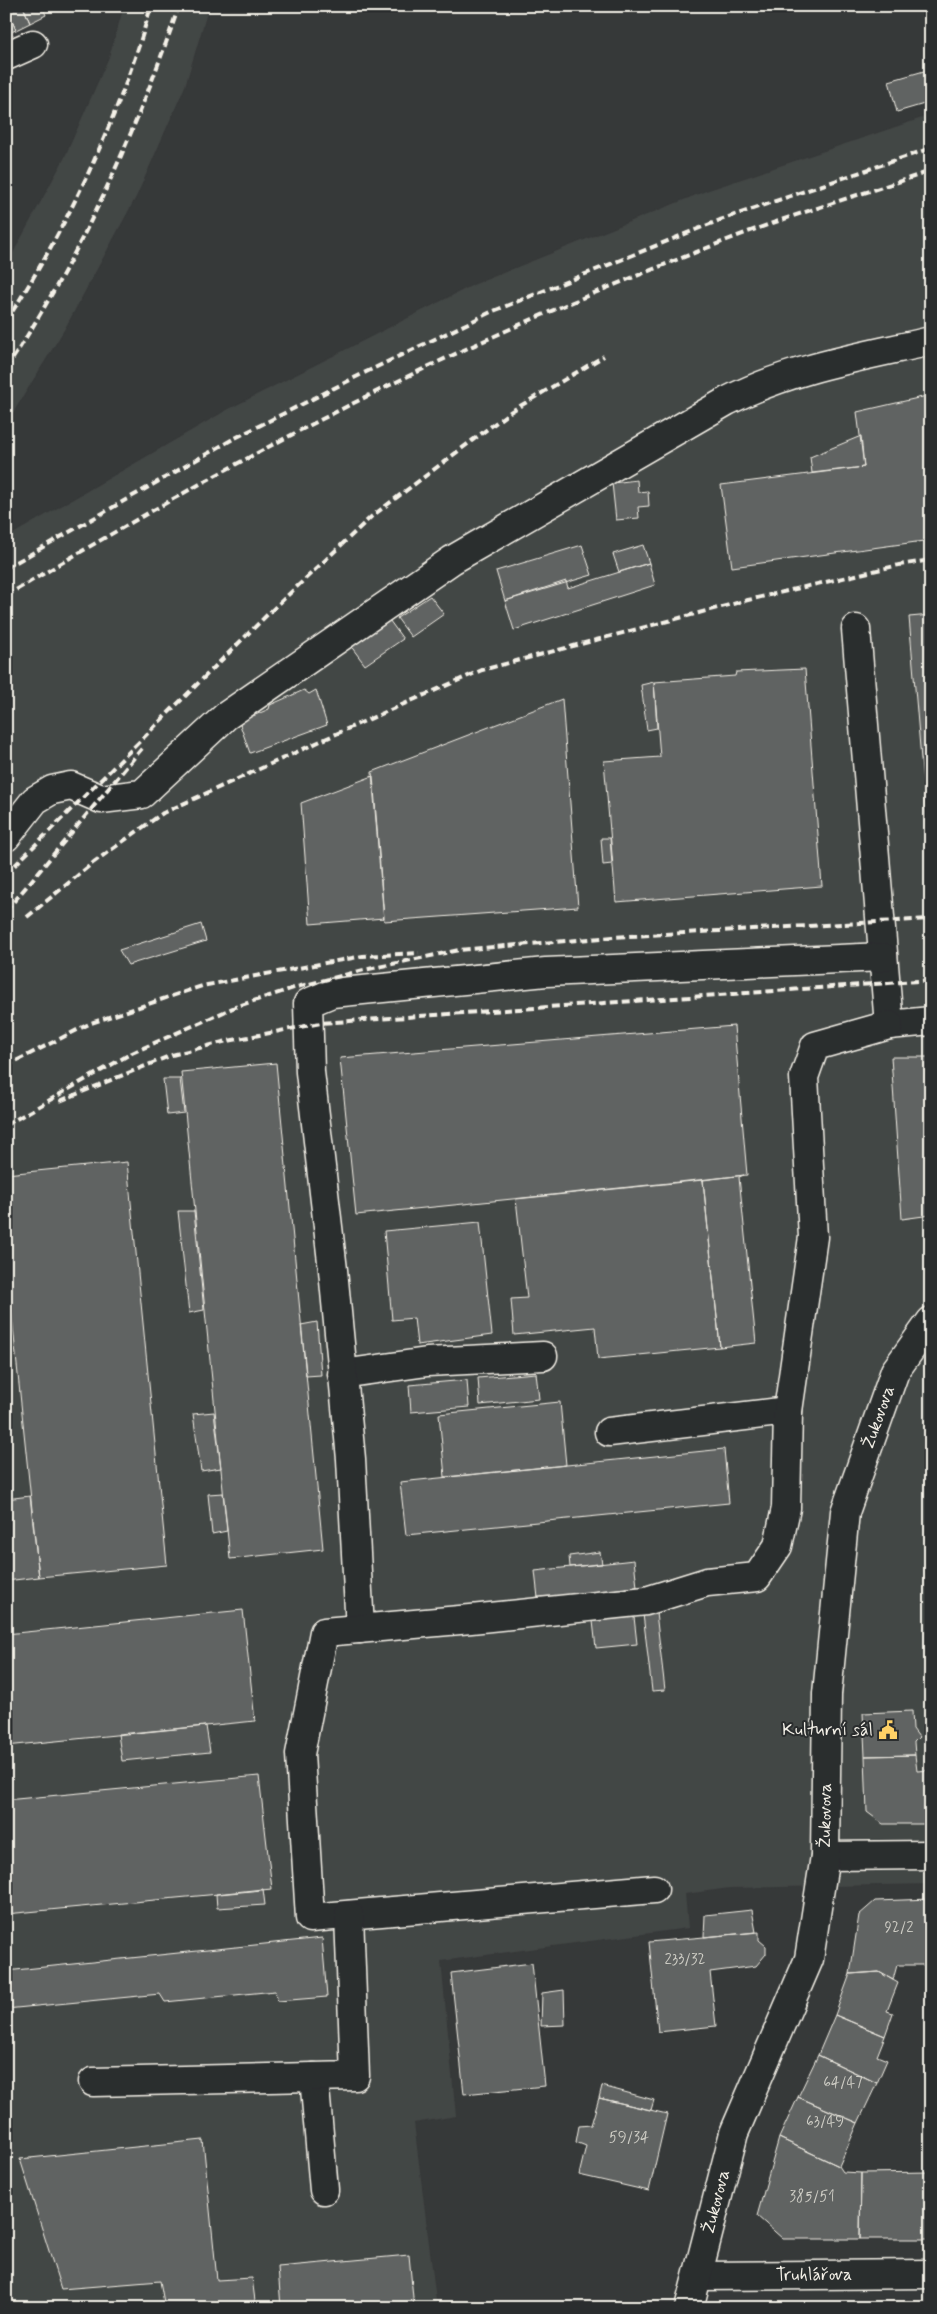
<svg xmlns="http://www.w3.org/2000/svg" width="937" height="2314" font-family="Mynerve,sans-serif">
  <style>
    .built { fill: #434645 }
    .building { fill: #616362; stroke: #f4f1e8 }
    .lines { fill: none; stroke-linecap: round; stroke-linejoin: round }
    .minor-casing { stroke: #f4f1e8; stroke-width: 31 }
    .minor { stroke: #2a2d2e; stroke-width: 28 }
    .rail { stroke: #f4f1e8; stroke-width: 4; stroke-dasharray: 8 4; stroke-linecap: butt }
    .labels { text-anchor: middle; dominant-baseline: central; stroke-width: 4; stroke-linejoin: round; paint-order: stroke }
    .number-label { font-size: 15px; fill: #cfcec6 }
    .street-label { font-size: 18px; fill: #f4f1e8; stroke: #2a2d2e }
    .poi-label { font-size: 18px; fill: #f4f1e8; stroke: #2a2d2e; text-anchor: end }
  </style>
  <rect width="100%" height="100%" fill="#363939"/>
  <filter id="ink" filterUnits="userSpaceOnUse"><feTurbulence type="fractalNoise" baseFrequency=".02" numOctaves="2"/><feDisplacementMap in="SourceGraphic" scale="10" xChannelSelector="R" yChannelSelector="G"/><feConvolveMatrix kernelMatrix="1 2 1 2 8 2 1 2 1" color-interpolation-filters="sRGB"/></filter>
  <g filter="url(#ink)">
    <path class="built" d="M124 6H209L185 86 137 195 64 330 6 424V266L64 159 109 57Z
      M931 115V1884L730 1888 685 1894 688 1928 441 1961 456 2116 414 2123 437 2308H6V538L227 410 473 285 706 191Z"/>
    <path class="building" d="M6 6H23L30 23 16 30Z
      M23 6H42L46 15 30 23Z
      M6 8 16 30 6 34Z
      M931 69V102L897 112 889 81Z
      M931 395V540L732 567 721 485 864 467 857 412Z
      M861 436 864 467 812 473 810 457Z
      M637 480 638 492 648 491 649 506 638 507 639 518 616 520 612 483Z
      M582 545 592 575 505 601 496 571Z
      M643 545 649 563 619 572 613 554Z
      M649 563 655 585 514 630 505 601 566 581 568 588Z
      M430 596 444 614 411 637 397 618Z
      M931 615V878L909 617Z
      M387 617 403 639 365 665 350 645Z
      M805 669 822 886 616 902 604 761 660 757 654 682 735 676 736 672Z
      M654 682 657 728 647 730 641 685Z
      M304 690 309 694 316 690 327 725 250 753 239 722 269 709 270 705Z
      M562 699 578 907 384 921 372 772Z
      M373 776 384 918 310 924 301 803Z
      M601 838H610L612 864 603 865Z
      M201 924 206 941 128 965 119 950Z
      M734 1026 747 1175 356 1215 340 1058Z
      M891 1057H931V1215L902 1219Z
      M276 1063 323 1549 230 1559 181 1072Z
      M163 1079H180L184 1113 167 1115Z
      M127 1162 167 1565 39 1577 6 1259V1174Z
      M744 1175 739 1177 756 1343 720 1347 703 1180Z
      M703 1180 720 1347 598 1359 595 1327 514 1335 511 1299 527 1298 516 1199Z
      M178 1211H194L204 1310 189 1313Z
      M480 1222 492 1335 417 1345 414 1318 392 1320 384 1231Z
      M317 1322 321 1375 306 1376 301 1325Z
      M536 1373 539 1399 480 1405 478 1378Z
      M467 1380 469 1407 411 1412 409 1385Z
      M560 1402 566 1465 445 1477 439 1414Z
      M214 1412 221 1468 201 1471 193 1414Z
      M724 1449 729 1503 406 1535 400 1482Z
      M223 1493 227 1531 212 1534 208 1494Z
      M30 1496 39 1577 6 1581V1499Z
      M600 1552 602 1564 570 1567 569 1556Z
      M634 1560 637 1587 538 1598 535 1571Z
      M243 1610 255 1721 6 1746V1634Z
      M656 1613 665 1690 652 1691 643 1614Z
      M634 1617 637 1644 596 1648 593 1621Z
      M931 1710V1742H927L925 1711Z
      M912 1711 913 1729 919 1737 914 1742 915 1755 865 1756 863 1713Z
      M206 1726 210 1752 122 1761 118 1734Z
      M915 1755 917 1771 931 1770V1824H883L867 1812 865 1756Z
      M259 1776 272 1889 6 1914V1800Z
      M263 1889 265 1905 217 1908 216 1894Z
      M931 1899V1965H897L893 1980 879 1972 850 1974 859 1915 875 1901Z
      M752 1910 756 1932 704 1937 705 1915Z
      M759 1932V1940L766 1946V1954L756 1966 710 1972 716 2026 658 2032 649 1942Z
      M322 1938 327 1997 278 2001 275 1991 165 2002 160 1994 6 2009V1971Z
      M532 1963 545 2086 464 2094 451 1973Z
      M879 1972 898 1983 887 2011 893 2013 885 2036 835 2015 850 1974Z
      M564 1990 565 2025 541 2026 542 1993Z
      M835 2015 885 2036 877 2056 887 2060 877 2083 818 2055Z
      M818 2055 877 2083 858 2123 798 2097Z
      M602 2086 654 2100 651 2110 599 2098Z
      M798 2097 858 2123 839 2166 779 2138Z
      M599 2098 667 2114 649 2191 579 2175 586 2146 576 2142 579 2126 591 2125Z
      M779 2138 839 2166 843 2172 861 2173 860 2239H783L757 2216Z
      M203 2140 217 2280 252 2278 256 2308H165L160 2281 61 2289 20 2159Z
      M931 2172V2239H860L861 2173Z
      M409 2255 414 2308H281L278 2267Z"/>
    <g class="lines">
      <g class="minor-casing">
        <g id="minor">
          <path d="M6 56 33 44"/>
          <path d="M856 629 889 1025 931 1021"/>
          <path d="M6 837 35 800 52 790 71 786 101 799 142 794 226 716 452 560 727 401C791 368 861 357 931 341"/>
          <path d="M342 1374 427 1362 543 1356"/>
          <path d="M609 1432 788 1411"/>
          <path d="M360 1629 351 1459 333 1270 310 1072 308 1003 332 993 546 972 883 957"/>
          <path d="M825 1856 931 1855"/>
          <path d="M654 1889 310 1918 300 1754 324 1632 471 1619 646 1601 707 1582 757 1577 778 1546 786 1508 788 1411 813 1237 804 1077 815 1046 889 1025"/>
          <path d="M314 2077 324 2190"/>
          <path d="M93 2082 355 2076 349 1915"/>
          <path id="s1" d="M698 2276 931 2274"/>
          <path id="s2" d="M689 2308 734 2133 809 1959 825 1856 827 1694 845 1512 895 1371 931 1321"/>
        </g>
      </g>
      <use href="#minor" class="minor"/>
      <path class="rail" d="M6 321C67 229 121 113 151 6
        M6 369C82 253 134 137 179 6
        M6 568 233 439 364 373 491 312 720 220 931 148
        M6 596C166 500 329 410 499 334 574 300 651 270 727 240 793 214 863 194 931 171
        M6 874 269 613 371 517 510 412 604 356
        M6 911 144 746
        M27 917 94 862 163 813 358 724 482 670 748 600 899 565 931 560
        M6 1066 91 1023 202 986 363 956 419 953
        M60 1101 172 1055 223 1042 321 1023 931 980
        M6 1125 132 1053 235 1007 297 987 364 970 459 950 482 948 613 937 931 919"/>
    </g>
  </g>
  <defs>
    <g id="civic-bare" transform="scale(1.5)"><path d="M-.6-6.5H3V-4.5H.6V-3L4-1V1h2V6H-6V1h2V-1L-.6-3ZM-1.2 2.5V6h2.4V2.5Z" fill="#ffd166" stroke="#2a2d2e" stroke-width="2.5" paint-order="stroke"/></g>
  </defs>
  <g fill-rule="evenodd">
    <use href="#civic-bare" x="888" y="1730"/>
  </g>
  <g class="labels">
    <g class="number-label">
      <text x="899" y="1928">92/2</text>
      <text x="685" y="1960">233/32</text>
      <text x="843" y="2083">64/47</text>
      <text x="825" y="2122">63/49</text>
      <text x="629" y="2138">59/34</text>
      <text x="812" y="2197">385/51</text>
    </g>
    <g class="street-label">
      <text stroke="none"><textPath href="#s2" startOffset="920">Žukovova</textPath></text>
      <text stroke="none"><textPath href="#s2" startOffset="515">Žukovova</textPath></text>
      <text stroke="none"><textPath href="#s2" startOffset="110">Žukovova</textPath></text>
      <text stroke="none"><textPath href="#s1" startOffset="116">Truhlářova</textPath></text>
    </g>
    <g class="poi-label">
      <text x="873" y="1730">Kulturní sál</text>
    </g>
  </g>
  <rect width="937" height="2314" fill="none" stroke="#2a2d2e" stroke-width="25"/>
  <rect x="12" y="12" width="912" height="2289" fill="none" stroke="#f4f1e8" stroke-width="2" filter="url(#ink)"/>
</svg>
